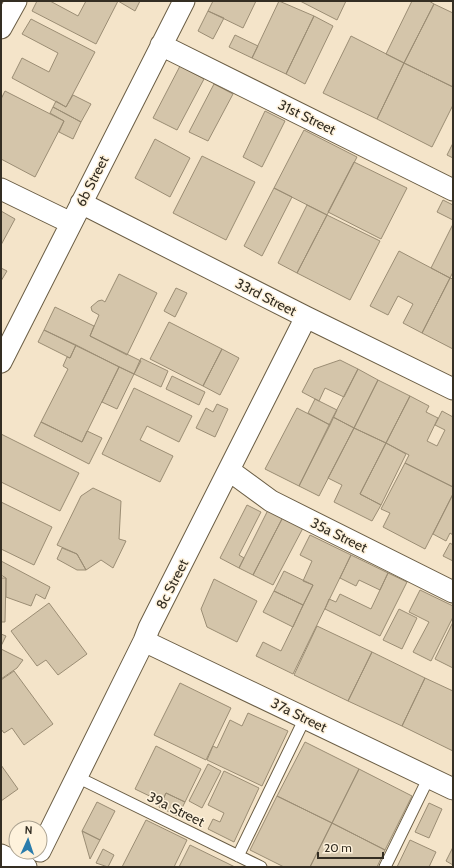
<svg xmlns="http://www.w3.org/2000/svg" width="454" height="868" font-family="Cabin,sans-serif">
  <style>
    .building { fill: #d4c5aa; stroke: #9b8d74 }
    .lines { fill: none; stroke-linecap: round; stroke-linejoin: round }
    .service-casing { stroke: #6a5d44; stroke-width: 13 }
    .minor-casing { stroke: #6a5d44; stroke-width: 23 }
    .service { stroke: #fff; stroke-width: 11 }
    .minor { stroke: #fff; stroke-width: 21 }
    .labels { text-anchor: middle; dominant-baseline: central; stroke-width: 3; stroke-linejoin: round; paint-order: stroke }
    .street-label { font-size: 14px; fill: #342e23; stroke: #fef2dc }
  </style>
  <rect width="100%" height="100%" fill="#f4e4c9"/>
  <path class="building" d="M37 1H50L78 16 86 1H118L96 44 32 11Z
    M118 1H140L135 11Z
    M213 1H256L243 28 208 11Z
    M279 1 314 16 286 74 252 58Z
    M300 1H346L337 20Z
    M412 1H429L434 4 404 63 386 54Z
    M434 4 453 13V87L404 63Z
    M208 11 224 18 213 39 198 31Z
    M314 16 333 26 305 84 286 74Z
    M31 19 95 52 66 107 12 78 22 58 49 72 58 53 22 34Z
    M235 35 258 46 252 58 229 47Z
    M351 36 404 63 377 119 323 93Z
    M404 63 453 87V105L432 147 377 119Z
    M180 66 204 79 177 130 153 118Z
    M214 84 233 94 208 141 189 132Z
    M5 91 64 121 35 177 1 159V99Z
    M73 95 91 104 81 122 53 107 56 101 66 107Z
    M53 107 81 122 73 139 59 132 64 121 50 113Z
    M265 111 285 121 262 167 243 157Z
    M304 130 357 157 327 215 274 188Z
    M155 139 190 158 170 197 135 178Z
    M453 143V158L447 155Z
    M202 156 255 182 226 240 173 213Z
    M354 162 407 188 381 239 328 212Z
    M274 188 292 197 262 256 244 246Z
    M443 200 453 205V220L437 212Z
    M307 205 327 215 297 273 278 263Z
    M1 211 15 219 1 245Z
    M327 215 380 241 350 300 297 273Z
    M453 224V272L450 278 431 268Z
    M399 251 450 278 422 333 403 323 413 304 398 296 388 315 370 306Z
    M1 268 7 271 1 281Z
    M119 274 157 293 127 355 90 336 99 315 92 311 91 307 98 301 102 300 105 302Z
    M450 278 453 279V349L422 333Z
    M176 288 187 293 175 317 164 311Z
    M55 307 94 326 90 336 141 361 134 374 44 330Z
    M169 322 222 349 203 386 150 359Z
    M44 330 76 345 70 358 38 342Z
    M76 345 119 367 82 442 41 422 68 369 63 366 67 357 70 358Z
    M222 349 239 358 220 395 203 386Z
    M141 358 168 371 161 387 134 374Z
    M340 360 358 369 344 397 325 388 319 401 302 392 314 369Z
    M119 367 134 374 117 409 102 402Z
    M358 369 378 380 354 428 333 417Z
    M172 376 205 392 199 405 166 389Z
    M378 380 410 396 386 443 354 428Z
    M134 388 192 416 179 442 147 426 140 440 173 456 160 482 102 454Z
    M410 396 429 406 426 412 438 418 427 441 437 446 445 430 435 425 442 411 453 417V487L405 463 409 455 386 443Z
    M315 399 337 410 330 425 308 413Z
    M217 404 228 409 215 437 196 428 206 408 213 412Z
    M297 408 330 425 299 486 265 469Z
    M333 417 354 428 319 496 299 486Z
    M41 422 82 442 87 431 102 438 89 464 34 436Z
    M354 428 386 443 360 494 381 505 372 521 334 502 342 485 328 478Z
    M1 434 79 473 60 511 1 482Z
    M386 443 406 454 381 505 360 494Z
    M405 463 453 487V494L425 549 383 527 390 513 381 509Z
    M93 488 121 501 119 539 126 541 113 568 101 560 86 570 77 554 57 545 81 496Z
    M453 494V535L450 533 446 541 433 534Z
    M1 502 52 527 34 565 1 549Z
    M247 505 261 512 239 555 244 558 239 568 220 558Z
    M268 510 283 517 253 575 239 568Z
    M283 517 303 528 273 585 253 575Z
    M310 535 351 555 293 674 256 656 263 642 281 651 313 585 303 581 312 561 300 555Z
    M450 543 453 545V561L443 556Z
    M62 548 77 554 86 570H77L57 559Z
    M351 555 388 573 380 590 359 580 356 586 340 578Z
    M1 561 50 587 45 599 36 594 31 606 6 597V578L1 575Z
    M284 571 313 585 303 605 274 591Z
    M388 573 407 582 380 636 325 609 329 599 336 602 340 594 371 609Z
    M1 578H6L5 622H1Z
    M214 579 257 601 237 642 207 627 201 609Z
    M420 590 453 606V617L431 661 413 652 429 622 409 612Z
    M274 591 303 605 293 627 263 612Z
    M49 603 87 654 58 675 46 660 37 666 11 631Z
    M399 609 417 618 402 649 383 640Z
    M453 622V668L435 659Z
    M317 626 372 652 348 701 294 675Z
    M1 634 6 636 1 646Z
    M1 649 23 660 17 668 1 679Z
    M372 652 425 678 402 726 348 701Z
    M14 671 53 724 24 745 12 728 4 733 1 729V680Z
    M425 678 453 691V751L402 726Z
    M180 683 231 708 206 760 154 735Z
    M248 713 288 731 262 786 207 760 213 746 217 748 230 720 242 726Z
    M305 742 359 769 332 823 277 796Z
    M156 746 201 769 185 802 166 793 162 802 135 789Z
    M208 764 221 771 202 808 189 801Z
    M1 765 18 789 1 801Z
    M359 769 412 796 385 850 332 823Z
    M224 771 259 788 234 842 208 829 213 819 220 822 224 813 208 805Z
    M166 793 185 802 178 816 159 807Z
    M277 796 332 823 310 867H284L250 850Z
    M97 802 115 811 100 840 82 831Z
    M429 803 442 809 429 838 415 832Z
    M146 820 187 840 174 867H122Z
    M332 823 385 850 377 867H310Z
    M82 831 100 840 90 859Z
    M410 840 436 852 429 867H397Z
    M190 845 235 867H179Z
    M453 847V865L446 861Z
    M103 849 114 855 108 867 96 863Z"/>
  <g class="lines">
    <g class="service-casing">
      <path id="service" d="M77 777 261 867
        M238 856 305 718
        M385 867 429 777"/>
    </g>
    <g class="minor-casing">
      <path id="minor" d="M1 28 16 1
        M161 45 453 190
        M1 189 71 223
        M81 203 306 317 453 389
        M1 362 184 1
        M230 471 271 501 453 592
        M144 641 453 789
        M40 851 144 641 149 628 306 317
        M1 855 26 867"/>
    </g>
    <use href="#service" class="service"/>
    <use href="#minor" class="minor"/>
  </g>
  <g class="labels">
    <g class="street-label">
      <text transform="translate(307 117) rotate(26)">31st Street</text>
      <text transform="translate(92 181) rotate(-63)">6b Street</text>
      <text transform="translate(266 297) rotate(27)">33rd Street</text>
      <text transform="translate(339 535) rotate(26)">35a Street</text>
      <text transform="translate(172 584) rotate(-63)">8c Street</text>
      <text transform="translate(299 715) rotate(26)">37a Street</text>
      <text transform="translate(176 809) rotate(26)">39a Street</text>
    </g>
  </g>
  <rect width="454" height="868" fill="none" stroke="#342e23" stroke-width="4"/>
  <g transform="translate(28 840) rotate(3)"><circle r="19" fill="#fef2dc" stroke="#ada492"/>
  <path d="M0-3L7 15L0 10L-7 15Z" fill="#2a7cac"/>
  <text y="-6" font-size="11" font-weight="bold" text-anchor="middle" fill="#342e23">N</text>
  </g>
  <path d="M318 852v6h65v-6" fill="none" stroke="#342e23" stroke-width="2"/>
  <text x="324" y="852" font-size="12" fill="#342e23" stroke="#fef2dc" stroke-width="3" paint-order="stroke">20 m</text>
</svg>
